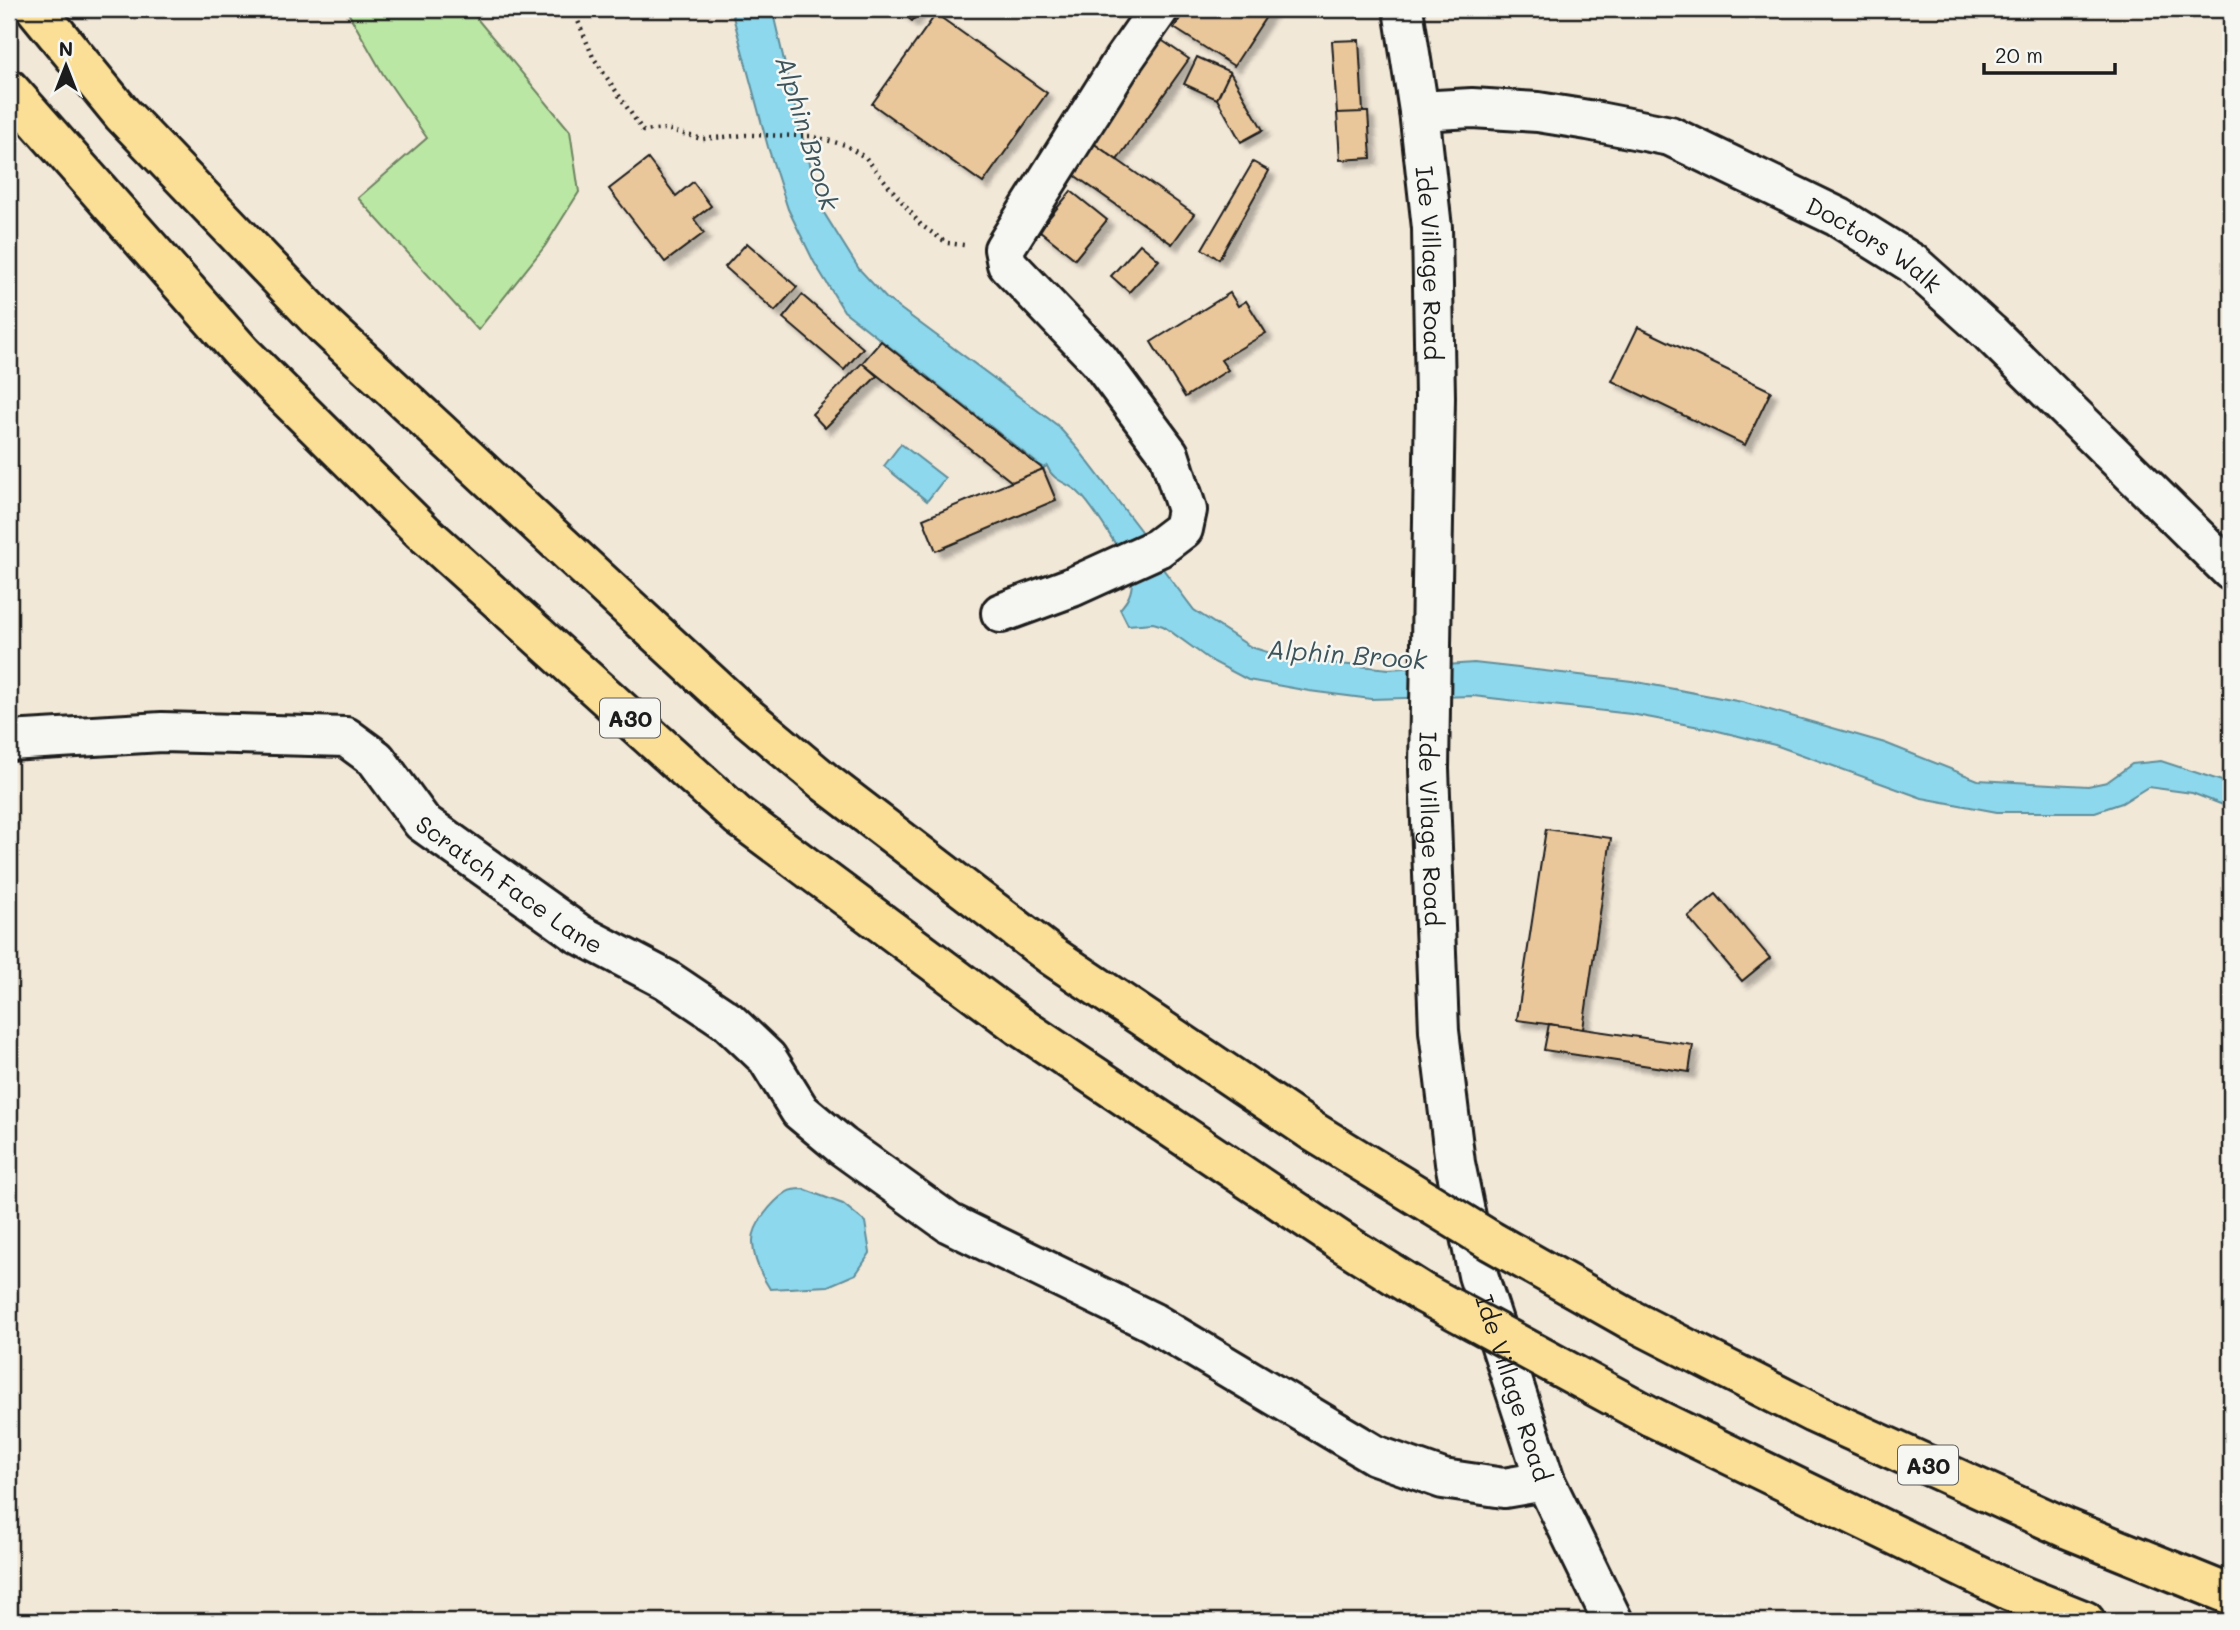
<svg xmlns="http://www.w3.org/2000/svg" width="2240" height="1630" font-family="Mali,sans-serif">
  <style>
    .green { fill: #bbe7a4; stroke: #6c8260; stroke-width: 2 }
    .water { fill: #8dd8ed; stroke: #608d99; stroke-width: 2 }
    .building { fill: #eac79b; stroke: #1c1c1c; stroke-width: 2; filter: url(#shadow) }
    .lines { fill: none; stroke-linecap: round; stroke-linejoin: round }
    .minor-casing { stroke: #1c1c1c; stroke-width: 44 }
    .highway-casing { stroke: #1c1c1c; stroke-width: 44 }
    .path { stroke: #1c1c1c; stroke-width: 4.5; stroke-dasharray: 2 5; stroke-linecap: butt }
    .minor { stroke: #f6f6f2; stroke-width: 38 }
    .highway { stroke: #fbdf96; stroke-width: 38 }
    .highway-bridge-casing { stroke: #1c1c1c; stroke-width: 44; stroke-linecap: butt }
    .highway-bridge { stroke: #fbdf96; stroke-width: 38 }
    .labels { text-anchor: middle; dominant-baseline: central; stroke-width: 5; stroke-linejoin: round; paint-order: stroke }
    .shield { fill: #f6f6f2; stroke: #5d5d5c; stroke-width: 2 }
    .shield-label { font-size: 23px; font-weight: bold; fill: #1c1c1c }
    .street-label { font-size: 24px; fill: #1c1c1c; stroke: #f6f6f2 }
    .water-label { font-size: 26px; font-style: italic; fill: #3e545b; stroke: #f6f6f2 }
  </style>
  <defs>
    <filter id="shadow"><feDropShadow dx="6" dy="6" stdDeviation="2" flood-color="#0004"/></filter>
  </defs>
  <rect width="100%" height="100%" fill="#f2e8d8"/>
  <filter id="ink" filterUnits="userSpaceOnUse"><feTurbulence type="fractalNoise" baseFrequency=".0143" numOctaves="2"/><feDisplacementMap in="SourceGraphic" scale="14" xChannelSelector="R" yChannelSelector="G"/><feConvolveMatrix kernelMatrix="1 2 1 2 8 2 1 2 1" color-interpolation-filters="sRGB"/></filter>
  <g filter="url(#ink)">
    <path class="green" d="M346 9H469L570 131 579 192 545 246 478 330 358 198 427 138 383 74Z"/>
    <path class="water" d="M731 9H772L799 125 824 213 859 269 886 298 1057 425 1078 449 1140 530 1160 565 1194 610 1251 647 1290 659 1389 669 1474 663 1632 681 1742 702 1885 743 1978 780 2088 786 2107 782 2132 764 2161 761 2231 784V808L2192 793 2148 787 2122 803 2095 812H1997L1922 798 1775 745 1710 729 1631 714 1473 696 1371 699 1309 691 1248 680 1210 660 1163 626 1153 623 1128 625 1120 609C1128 600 1132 593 1132 580 1132 566 1091 504 1079 493 1068 482 1053 482 1047 466L1043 468 844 311 814 262 788 209 768 147Z
      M901 444 945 478 927 501 884 466Z
      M803 1189 843 1204 865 1222 870 1253 856 1274 828 1286 770 1289C761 1275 753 1259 753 1242 752 1225 773 1201 787 1192 792 1189 797 1189 803 1189Z"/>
    <path class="building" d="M898 9H922L912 21Z
      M1186 9H1271L1234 66 1174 28Z
      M936 14 1047 93 983 183 872 104Z
      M1160 39 1189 59 1117 160 1089 140Z
      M1359 40 1363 112 1337 113 1332 41Z
      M1197 57 1230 72 1217 99 1184 84Z
      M1230 72 1263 130 1241 142 1217 99Z
      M1363 112H1368L1371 158 1340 160 1337 113Z
      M1089 140 1194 214 1172 244 1067 170Z
      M648 159 676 196 693 182 711 206 694 219 704 233 665 262 609 189Z
      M1253 162 1269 171 1219 259 1202 249Z
      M1071 191 1107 220 1075 259 1039 230Z
      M747 243 797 287 775 311 725 267Z
      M1140 244 1159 260 1129 292 1111 276Z
      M1230 293 1238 306 1246 301 1266 333 1221 360 1228 370 1185 397 1151 342Z
      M802 295 863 348 844 370 783 318Z
      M1638 327 1771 391 1745 445 1612 381Z
      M881 341 1027 457 1043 469 1012 482 862 363Z
      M862 363 877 376 825 428 812 414Z
      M1043 469 1056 500 936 551 923 519Z
      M1546 829 1611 838 1583 1029 1517 1020Z
      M1716 894 1770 958 1742 981 1688 917Z
      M1549 1024 1693 1045 1689 1072 1544 1050Z"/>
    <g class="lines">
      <g class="minor-casing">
        <g id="minor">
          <path id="s1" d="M1403 9 1419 111 1432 228 1435 397 1429 769 1439 1031 1455 1163 1478 1275 1545 1481 1613 1621"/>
          <path id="s2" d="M1419 111 1472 108 1538 112 1588 120 1670 136 1838 217 1912 263 1990 333 2231 571"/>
          <path d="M1001 613 1072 587 1158 548 1183 529 1187 510 1169 454 1099 360 1007 264 1004 249 1124 59 1159 9"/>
          <path id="s3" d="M9 741 162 732 346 737 376 759 422 822 579 934 667 980 728 1021 767 1058 800 1111 842 1146 949 1223 1152 1322 1375 1455 1443 1479 1504 1488 1545 1481"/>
        </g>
      </g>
      <g class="highway-casing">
        <path id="highway" d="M36 9 122 114 324 325 739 710 826 783 1052 956 1312 1131
          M9 89 243 354 423 532 738 816 1021 1027 1342 1242
          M1631 1320 1813 1413 2068 1529 2231 1595
          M1650 1416 2008 1590 2085 1621"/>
      </g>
      <path class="path" d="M573 9 593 57 643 131 666 129 702 139 746 135 812 136 845 145 866 158 921 225 947 243 964 245"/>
      <use href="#minor" class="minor"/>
      <use href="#highway" class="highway"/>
      <g class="highway-bridge-casing">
        <path id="highway-bridge" d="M1312 1131 1491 1241 1631 1320
          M1342 1242 1423 1293 1650 1416"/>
      </g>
      <use href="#highway-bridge" class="highway-bridge"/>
    </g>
  </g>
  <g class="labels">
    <g class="shield">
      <rect x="600" y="698.5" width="60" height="39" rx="5"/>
      <rect x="1898" y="1445.5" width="60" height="39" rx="5"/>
    </g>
    <g class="shield-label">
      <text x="630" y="718">A30</text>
      <text x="1928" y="1465">A30</text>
    </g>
    <g class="street-label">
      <text stroke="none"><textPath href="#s2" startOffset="485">Doctors Walk</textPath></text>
      <text stroke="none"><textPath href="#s1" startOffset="256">Ide Village Road</textPath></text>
      <text stroke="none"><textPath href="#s1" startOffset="822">Ide Village Road</textPath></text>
      <text stroke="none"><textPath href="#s3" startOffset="560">Scratch Face Lane</textPath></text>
      <text stroke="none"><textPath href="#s1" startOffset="1390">Ide Village Road</textPath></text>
    </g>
    <g class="water-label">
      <text transform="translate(808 133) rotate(73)">Alphin Brook</text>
      <text transform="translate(1347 654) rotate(4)">Alphin Brook</text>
    </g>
  </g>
  <rect width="2240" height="1630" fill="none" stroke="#f6f6f2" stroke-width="35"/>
  <rect x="18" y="18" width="2205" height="1595" fill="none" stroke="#1c1c1c" stroke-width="2.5" filter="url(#ink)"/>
  <g transform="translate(66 66)" stroke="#f6f6f2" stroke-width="5" paint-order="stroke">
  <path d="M0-5L12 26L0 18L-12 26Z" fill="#1c1c1c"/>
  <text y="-10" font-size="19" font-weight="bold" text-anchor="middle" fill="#1c1c1c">N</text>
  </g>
  <path d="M1984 63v10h131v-10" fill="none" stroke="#1c1c1c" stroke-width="3.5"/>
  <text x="1995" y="63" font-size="21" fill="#1c1c1c" stroke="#f6f6f2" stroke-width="5" paint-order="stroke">20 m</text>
</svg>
